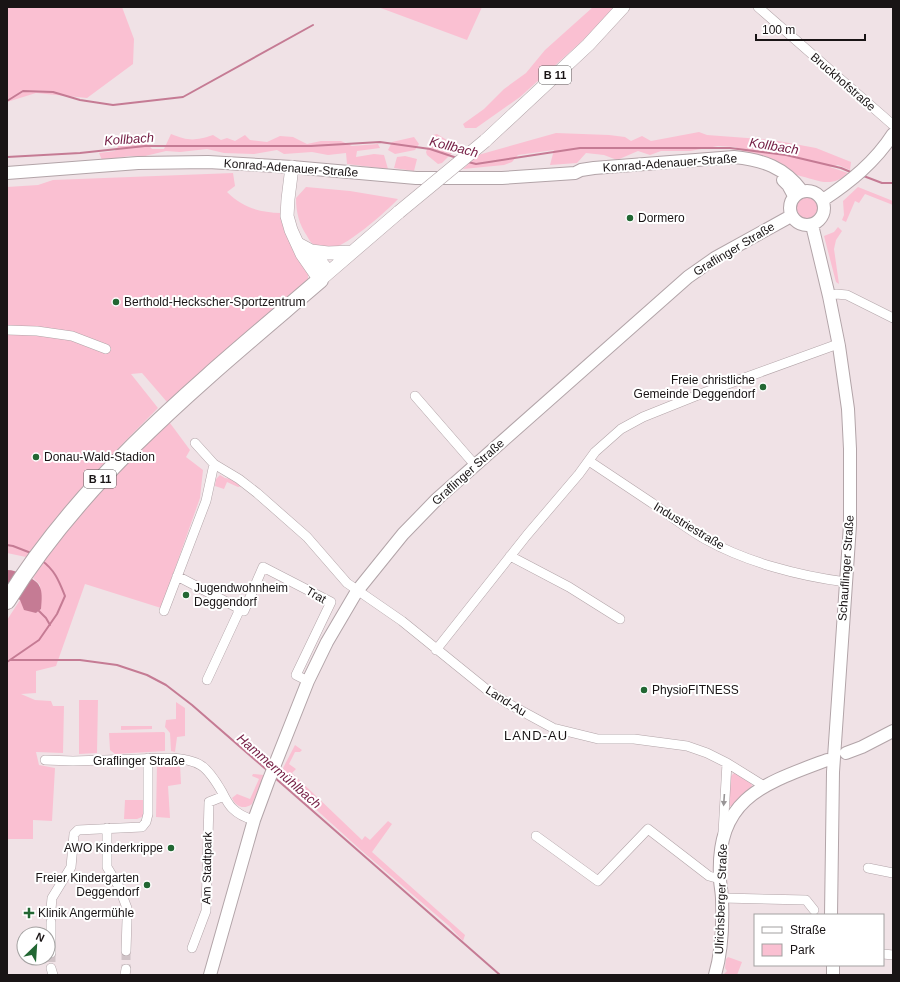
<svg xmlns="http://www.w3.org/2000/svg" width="900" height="982" font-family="Arial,sans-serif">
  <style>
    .green { fill: #fac0d2 }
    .water { fill: #c57b94 }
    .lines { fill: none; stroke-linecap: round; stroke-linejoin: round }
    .stream { stroke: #c57b94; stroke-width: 2 }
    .street-tunnel { stroke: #d0c3c7; stroke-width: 9; stroke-dasharray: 9 4.5; stroke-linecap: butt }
    .street-casing { stroke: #b2a4a8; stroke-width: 10 }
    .secondary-casing { stroke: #b2a4a8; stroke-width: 14 }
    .primary-casing { stroke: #b2a4a8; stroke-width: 14 }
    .highway-casing { stroke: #b2a4a8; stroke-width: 18 }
    .street { stroke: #fff; stroke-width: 9 }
    .secondary { stroke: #fff; stroke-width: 12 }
    .primary { stroke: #fff; stroke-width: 13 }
    .highway { stroke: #fff; stroke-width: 16 }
    .primary-bridge-casing { stroke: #b2a4a8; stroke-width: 14; stroke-linecap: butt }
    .primary-bridge { stroke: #fff; stroke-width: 13 }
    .oneway { fill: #989596 }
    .poi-dot { fill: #226733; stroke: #fff; stroke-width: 1.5 }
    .labels { text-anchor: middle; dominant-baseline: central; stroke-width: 4; stroke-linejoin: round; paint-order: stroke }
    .shield { fill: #fff; stroke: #5e5a5b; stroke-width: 1 }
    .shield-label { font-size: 11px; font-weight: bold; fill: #191415 }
    .street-label { font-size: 12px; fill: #191415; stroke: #fff }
    .poi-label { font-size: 12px; fill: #191415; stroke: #fff; text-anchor: start }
    .water-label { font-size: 13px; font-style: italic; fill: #741c43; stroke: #fff }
    .neighbourhood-label { font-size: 13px; letter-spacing: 1px; fill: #191415; stroke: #fff }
  </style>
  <rect width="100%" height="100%" fill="#f0e2e6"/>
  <path class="green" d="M7 7H122L134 39 133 64 87 98 36 93 7 102Z
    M378 7H482L467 40Z
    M593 7H615L581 42 520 97 476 128H465L463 124 484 109 504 89 526 73 545 50Z
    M699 132 707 135 773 140 816 148 851 162 850 170 838 165 830 167 848 173C832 189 817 180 797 175L795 176 779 165 778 162 765 156 745 152 735 147 718 146 690 151H661L650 155 638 151 617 160 604 155 586 153 577 163 550 165 554 150 518 155 512 162 504 165 463 169 478 155 556 133 609 135 625 137 631 141 642 136 651 141Z
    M171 134C188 141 195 141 213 135L221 140 227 138 235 141 245 135 250 140 267 142 280 136 293 137 307 144 321 141H341L352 146 378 144 380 148 357 151 356 157 374 154 384 155 388 169 347 164 346 153 328 155 312 152 284 154 277 150 254 154 224 153 207 149 180 152 166 151 141 157 130 156 102 160 99 153 115 151 121 142 135 136 144 140 152 149H164Z
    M437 134 458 147 442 163 438 164 427 155 426 152 433 135Z
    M414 137 419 144 415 150 395 154 388 150 392 142Z
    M405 156 417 159 414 171 394 168 397 157Z
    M233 173 235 186 227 192C243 208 259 212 281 213L308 268V281L192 382 167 402 142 373 131 374 158 408C111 455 65 503 26 557L7 553V187L38 185 53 180Z
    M306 187 350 191 398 199C387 211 339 254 323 250 315 248 310 242 307 236 299 224 296 212 296 198Z
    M858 187 893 201V205L865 194 859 203 855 201 846 222 842 220 844 215 843 201Z
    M794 207a13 13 0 1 1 26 0a13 13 0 1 1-26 0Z
    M838 227 842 231 836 240 834 249 839 284 836 282 824 236 834 232Z
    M167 419 190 450 186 457 203 470 200 498 161 608 85 584 56 666 36 671V693L21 694 35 700 51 701 53 706H64L63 753 36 752 39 765 55 768 52 821 33 820V839H7V620L20 600 36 613 41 609 40 585 33 578 59 538 72 526 97 490Z
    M220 475 225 478 231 479 242 486 238 487 227 482 224 489 215 486 216 479Z
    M79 700H98L97 753 79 754Z
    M176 702 185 708V736L177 737 175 752 171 751 170 733 165 727 166 720 176 719Z
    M121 726H152V729L121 730Z
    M164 732 165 733V751L115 754 110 750 109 733Z
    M295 745 302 750 300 752H295L289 764 296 769 292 773 362 840 365 836 370 840 388 821 392 824 372 852 465 935 463 941 449 926 362 851 280 777 282 770Z
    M157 763 180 764 181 784 168 786 170 818 156 817Z
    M736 772 751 781 752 786 734 806H730L729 803C729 794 726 776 736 772Z
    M253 774 264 775 252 804C244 810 236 807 232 798L237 794 250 799 259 779 252 776Z
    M125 800H143L144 813 142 817 137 819H124Z
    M728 957 742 962 737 975H723L727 971 725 968 726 959Z"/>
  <path class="water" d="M7 570C13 570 17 572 22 574 42 582 43 588 41 609L36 613 24 610 20 600 7 592Z"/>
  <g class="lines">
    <path class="stream" d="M7 101 23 91 53 92 80 100 113 105 183 97 313 25
      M7 157 80 153 145 146H311L380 142 430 149 457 158
      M468 162 476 164 580 148H730L786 155 841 168 853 173
      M861 175 882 183H893
      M7 545 13 546 31 553
      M39 611 46 618 50 625
      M11 660H80L117 665 147 675 166 685 192 705 268 771
      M7 662 39 640 57 614 65 596C59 581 55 570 41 560
      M274 777 500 975"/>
    <path class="street-tunnel" d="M126 951V969
      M51 953V968"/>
    <g class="street-casing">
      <path id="street" d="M758 7 893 125
        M829 296 836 294 847 295 893 318
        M7 330 37 331 72 336 106 349
        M415 396 475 465
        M195 443 214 464 239 479 257 493 307 537 347 583 402 621 486 689 507 703 553 728 598 739H634L687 746 707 753 727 763 764 786
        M589 461C610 475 631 489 652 503 669 515 686 528 705 539 746 562 799 576 846 582
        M510 556 569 587 620 619
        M177 576 240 609 207 680
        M164 611 206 501 214 464
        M244 611 263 567 331 602 296 675 308 681
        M436 650 527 535 579 474 595 452 621 429 643 417 703 393 838 344
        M45 760 73 761 168 758C200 759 207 766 222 792 225 798 228 804 232 808 238 814 246 818 254 820
        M107 828V867L119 887 127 908
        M723 833 727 763
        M536 836 598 881 648 829 709 876 720 879
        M868 868 893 873
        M722 898 806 900 814 910
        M51 909 52 898 71 867 74 834 78 830 142 827 146 822 148 814V758
        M192 948 206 911 209 802 224 796
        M126 951 127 920
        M51 953V922
        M883 954 893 955
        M51 968 53 975
        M125 975 126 969"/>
    </g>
    <g class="secondary-casing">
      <path id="secondary" d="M7 173 138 163 208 162 292 167 416 178H502L575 173 581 170 594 168 734 157C763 160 784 167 802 191
        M783 180 788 185 794 196
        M790 208a17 17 0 1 1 34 0a17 17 0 1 1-34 0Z
        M823 200C850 182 875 162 893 134
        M812 225 829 296 839 346 848 409 850 449V525L833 772 831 915
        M846 753 862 747 893 731
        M833 965V975
        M210 975 254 820 268 782 308 681 327 642 357 591 403 534 437 499 688 277 715 258 791 216
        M715 975C722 951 723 924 722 899 722 892 720 885 720 878 716 798 763 784 827 760"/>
    </g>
    <g class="primary-casing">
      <path id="primary" d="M485 141 588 45 623 7
        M292 167 288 199 287 216 291 230 302 254 320 280 399 212
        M298 244 311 251 329 272
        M311 251 328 253 352 252"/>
    </g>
    <g class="highway-casing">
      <path id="highway" d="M7 601C86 473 207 377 320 280"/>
    </g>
    <use href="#street" class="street"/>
    <use href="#secondary" class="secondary"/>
    <use href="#primary" class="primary"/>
    <use href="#highway" class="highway"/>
    <g class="primary-bridge-casing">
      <path id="primary-bridge" d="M399 212 485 141"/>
    </g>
    <use href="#primary-bridge" class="primary-bridge"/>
  </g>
  <defs><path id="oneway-solid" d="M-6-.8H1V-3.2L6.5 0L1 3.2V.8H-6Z"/></defs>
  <use class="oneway" href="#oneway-solid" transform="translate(724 800) rotate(94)"/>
  <g class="poi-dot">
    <circle cx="630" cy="218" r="4"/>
    <circle cx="116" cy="302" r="4"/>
    <circle cx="763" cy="387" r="4"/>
    <circle cx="36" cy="457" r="4"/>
    <circle cx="186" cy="595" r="4"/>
    <circle cx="644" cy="690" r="4"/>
    <circle cx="171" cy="848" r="4"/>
    <circle cx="147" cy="885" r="4"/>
    <path d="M27 907h4v4h4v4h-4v4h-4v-4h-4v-4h4z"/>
  </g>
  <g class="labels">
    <g class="shield">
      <rect x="539" y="66" width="32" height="18" rx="3"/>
      <rect x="84" y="470" width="32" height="18" rx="3"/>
    </g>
    <g class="shield-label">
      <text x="555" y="75">B 11</text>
      <text x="100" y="479">B 11</text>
    </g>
    <g class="street-label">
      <text transform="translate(843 82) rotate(41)">Bruckhofstraße</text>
      <text transform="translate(670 163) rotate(-4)">Konrad-Adenauer-Straße</text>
      <text transform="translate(291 168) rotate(4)">Konrad-Adenauer-Straße</text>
      <text transform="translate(734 249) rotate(-31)">Graflinger Straße</text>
      <text transform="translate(468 472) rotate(-42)">Graflinger Straße</text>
      <text transform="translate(689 526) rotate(31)">Industriestraße</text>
      <text transform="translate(846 568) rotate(-86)">Schauflinger Straße</text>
      <text transform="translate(316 595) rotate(30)">Trat</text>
      <text transform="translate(506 701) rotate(32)">Land-Au</text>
      <text x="139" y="761">Graflinger Straße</text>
      <text transform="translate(207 868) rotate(-89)">Am Stadtpark</text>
      <text transform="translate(721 899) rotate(-88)">Ulrichsberger Straße</text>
    </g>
    <g class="poi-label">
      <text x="638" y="218">Dormero</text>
      <text x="124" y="302">Berthold-Heckscher-Sportzentrum</text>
      <text x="755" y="380" text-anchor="end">Freie christliche<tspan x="755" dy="14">Gemeinde Deggendorf</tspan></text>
      <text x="44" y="457">Donau-Wald-Stadion</text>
      <text x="194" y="588">Jugendwohnheim<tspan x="194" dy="14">Deggendorf</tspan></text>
      <text x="652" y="690">PhysioFITNESS</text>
      <text x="163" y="848" text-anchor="end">AWO Kinderkrippe</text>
      <text x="139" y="878" text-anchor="end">Freier Kindergarten<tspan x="139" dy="14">Deggendorf</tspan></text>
      <text x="38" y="913">Klinik Angermühle</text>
    </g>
    <g class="water-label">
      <text transform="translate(129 139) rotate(-4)">Kollbach</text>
      <text transform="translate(774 146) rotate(9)">Kollbach</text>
      <text transform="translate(454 147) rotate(14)">Kollbach</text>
      <text transform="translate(279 771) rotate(41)">Hammermühlbach</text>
    </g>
    <g class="neighbourhood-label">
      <text x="536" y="735">LAND-AU</text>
    </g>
  </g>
  <rect width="900" height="982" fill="none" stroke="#191415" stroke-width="16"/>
  <rect x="754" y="914" width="130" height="52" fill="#ffffff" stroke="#a3a1a1"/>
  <rect x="762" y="927" width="20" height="6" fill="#ffffff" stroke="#a3a1a1"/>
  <text x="790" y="934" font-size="12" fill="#191415">Straße</text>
  <rect x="762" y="944" width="20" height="12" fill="#fac0d2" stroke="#a3a1a1"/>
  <text x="790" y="954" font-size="12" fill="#191415">Park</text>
  <g transform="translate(36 946) rotate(25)"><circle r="19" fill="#ffffff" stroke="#a3a1a1"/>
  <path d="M0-3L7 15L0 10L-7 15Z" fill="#226733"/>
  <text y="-6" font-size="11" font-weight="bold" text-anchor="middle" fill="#191415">N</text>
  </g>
  <path d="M756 34v6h109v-6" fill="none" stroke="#191415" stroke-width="2"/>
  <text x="762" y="34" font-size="12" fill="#191415" stroke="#ffffff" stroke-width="3" paint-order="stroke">100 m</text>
</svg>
